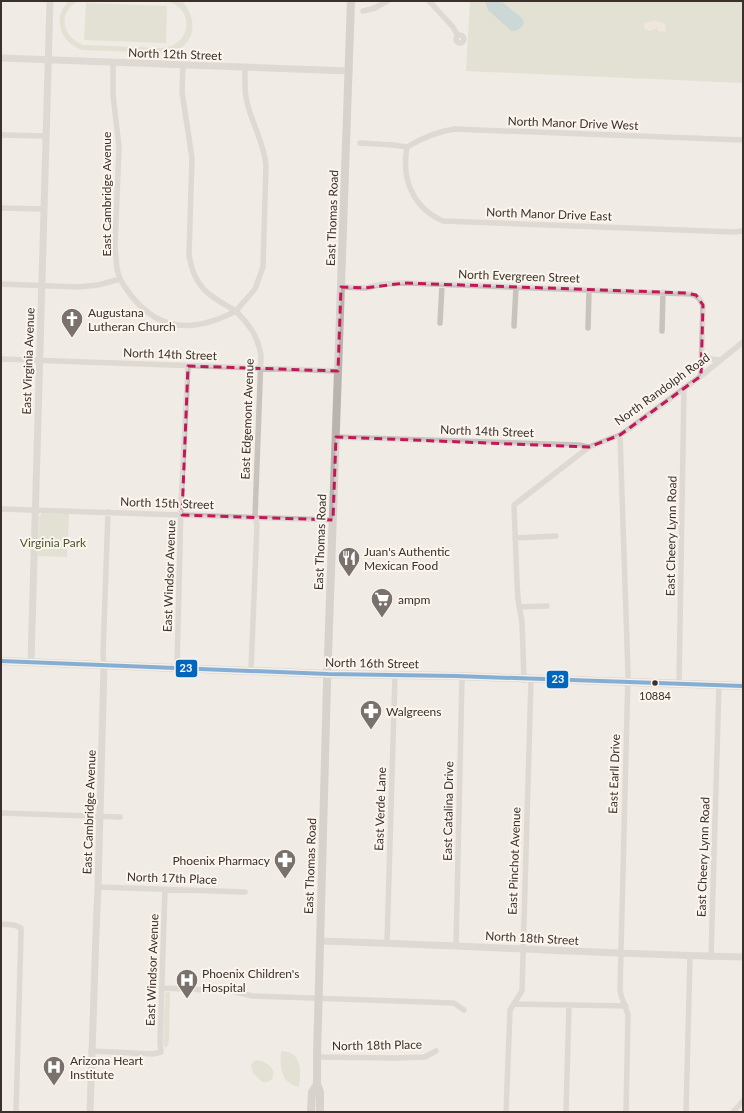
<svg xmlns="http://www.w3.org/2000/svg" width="744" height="1113" font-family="Lato,sans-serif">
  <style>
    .green { fill: #d1d6bf }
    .sand { fill: #efe3cc }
    .water { fill: #a1c2c1 }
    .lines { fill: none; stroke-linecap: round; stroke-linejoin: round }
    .minor { stroke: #c9c3be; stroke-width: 5.5 }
    .tertiary { stroke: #c9c3be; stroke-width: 7 }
    .secondary { stroke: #bab3ae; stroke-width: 8 }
    .bus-1-casing { stroke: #fbf5ee; stroke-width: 7 }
    .bus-1 { stroke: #0065bd; stroke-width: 4 }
    .marked { fill: none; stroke: #c2185b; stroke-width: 3; stroke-dasharray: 8 5; stroke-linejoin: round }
    .bus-dot { fill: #3b302b; stroke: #fbf5ee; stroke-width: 1.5 }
    .labels { text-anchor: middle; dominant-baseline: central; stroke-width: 4; stroke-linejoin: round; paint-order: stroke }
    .bus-label { font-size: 11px; fill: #3b302b; stroke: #fbf5ee }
    .street-label { font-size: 12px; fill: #3b302b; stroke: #fbf5ee }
    .poi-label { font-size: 12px; fill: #3b302b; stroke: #fbf5ee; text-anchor: start }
    .park-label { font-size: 12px; fill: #4a5a2e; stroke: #fbf5ee }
    .line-badge { stroke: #fbf5ee; stroke-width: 1.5 }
    .badge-label { font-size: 11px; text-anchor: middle; font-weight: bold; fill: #fff }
  </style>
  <rect width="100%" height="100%" fill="#f0ebe5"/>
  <path class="green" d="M69 1H78C57 14 62 36 83 45L162 48C193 46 195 6 165 1H182C194 14 198 35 182 47 178 50 174 51 170 53L83 50C61 44 51 18 69 1Z
    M470 1H743V83L466 71Z
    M86 3 167 6 166 43 84 40Z
    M42 513 69 514 67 557 38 556 39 517Z
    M168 991 170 993 169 1041 167 1047H165L163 1044 165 994Z
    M281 1051C303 1052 301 1071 299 1087 280 1083 280 1066 281 1051Z
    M258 1060C268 1062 278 1070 271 1080L267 1082H262L253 1073 251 1065 254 1061Z"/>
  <path class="sand" d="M654 21 664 23 666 25 665 32 658 31 657 28 649 31 644 28 645 23Z"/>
  <path class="water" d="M485 1H501L522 18 524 23C521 29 517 32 511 31L488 10Z"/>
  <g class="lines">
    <path class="minor" d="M429 1 453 27 458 36
      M363 11 375 8 387 1
      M456 39a4 4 0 1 1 8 0a4 4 0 1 1-8 0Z
      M113 62V95L119 147 115 247 117 269 120 279
      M183 65 182 92 192 158 189 255C194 288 209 296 236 311
      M245 67C245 79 244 91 247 102 252 124 264 143 266 165L263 267 255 289 236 311C250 326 258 336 261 356L255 517 257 525 251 670
      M1 135 47 136
      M360 143 393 145 407 147
      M407 147C401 179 413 208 443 221L734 232 743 231
      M407 147C422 138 436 132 454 129L743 140
      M1 208 44 209
      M1 284 78 287 98 285 120 279C149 329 186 337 236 311
      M341 287 365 288 383 284 405 283 691 294C698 296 700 299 703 305L701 376
      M440 323 442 285
      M514 326 516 287
      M588 328 589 290
      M662 331 663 292
      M702 352 710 359 721 360
      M1 359 338 371
      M620 435 628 673 620 991C622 1000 626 1007 628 1015L626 1112
      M336 437 579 445 589 447
      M1 509 333 520
      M515 538 556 536
      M519 607 547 606
      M104 665 103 655 108 512
      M177 667 181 503 188 366
      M524 680 522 622 518 599 517 583 514 505 589 447 620 435 629 429 701 376 743 342
      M679 684 684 388
      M1 813 120 817
      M98 887 245 892
      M1 924 14 925 21 928V933L16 1112
      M387 943 395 675
      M456 946 462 677
      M711 957 719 685
      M162 988 232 991 252 996 454 1003 464 1010
      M514 1004 626 1006
      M91 1051 153 1054 161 1052 160 1043 165 889
      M317 1057 395 1058 425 1057 436 1051
      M506 1112 510 1010 522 991 531 680
      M566 1112 569 1005
      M686 1112 690 956
      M733 1112 743 1101"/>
    <path class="tertiary" d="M1 58 349 71
      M31 662 50 1
      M320 941C461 945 602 954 743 957
      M90 1112 96 933 98 887 104 665"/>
    <path class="secondary" d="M1 661 328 674 456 676 743 686
      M311 1112 312 1092 317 1084
      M320 1112V1092L317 1084V1057L327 684 351 1"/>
    <g class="bus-1-casing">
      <path id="bus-1" d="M1 661 328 674 456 676 743 686"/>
    </g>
    <use href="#bus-1" class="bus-1"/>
  </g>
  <path d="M0 0H744V1113H0ZM405 283 686 293 696 295 703 305 701 376 620 435 589 447 336 437 333 520 182 515 188 366 338 371 341 287 365 288Z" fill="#f0ebe5" fill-opacity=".55" fill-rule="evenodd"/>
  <path class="marked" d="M405 283 686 293 696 295 703 305 701 376 620 435 589 447 336 437 333 520 182 515 188 366 338 371 341 287 365 288Z"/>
  <defs>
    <g id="church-pin" transform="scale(1.15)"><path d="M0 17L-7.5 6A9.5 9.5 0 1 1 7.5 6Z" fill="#7a716c" stroke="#fbf5ee"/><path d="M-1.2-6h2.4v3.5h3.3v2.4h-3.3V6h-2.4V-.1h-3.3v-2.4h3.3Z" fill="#fff"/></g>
    <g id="restaurant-pin" transform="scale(1.15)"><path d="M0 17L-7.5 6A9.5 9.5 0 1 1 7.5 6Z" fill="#7a716c" stroke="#fbf5ee"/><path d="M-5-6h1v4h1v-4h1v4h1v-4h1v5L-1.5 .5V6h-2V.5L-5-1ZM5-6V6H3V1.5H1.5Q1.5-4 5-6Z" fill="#fff"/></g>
    <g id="supermarket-pin" transform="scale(1.15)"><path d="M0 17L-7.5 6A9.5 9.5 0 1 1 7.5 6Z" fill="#7a716c" stroke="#fbf5ee"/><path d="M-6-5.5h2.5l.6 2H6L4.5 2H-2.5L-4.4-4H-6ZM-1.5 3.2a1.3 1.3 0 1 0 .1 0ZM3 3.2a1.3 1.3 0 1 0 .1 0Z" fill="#fff"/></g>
    <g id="pharmacy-pin" transform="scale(1.15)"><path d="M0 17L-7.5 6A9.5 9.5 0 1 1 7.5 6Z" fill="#7a716c" stroke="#fbf5ee"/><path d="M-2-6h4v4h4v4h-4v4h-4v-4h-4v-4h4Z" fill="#fff"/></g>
    <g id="hospital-pin" transform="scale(1.15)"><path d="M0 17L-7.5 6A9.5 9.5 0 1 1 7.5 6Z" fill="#7a716c" stroke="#fbf5ee"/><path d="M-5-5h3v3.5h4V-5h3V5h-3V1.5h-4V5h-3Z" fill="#fff"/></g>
  </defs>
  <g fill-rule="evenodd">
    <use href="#church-pin" x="72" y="319"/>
    <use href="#restaurant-pin" x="349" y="558"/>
    <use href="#supermarket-pin" x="382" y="599"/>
    <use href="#pharmacy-pin" x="371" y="711"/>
    <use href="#pharmacy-pin" x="285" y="860"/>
    <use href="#hospital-pin" x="187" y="980"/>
    <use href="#hospital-pin" x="54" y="1067"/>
  </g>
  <circle class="bus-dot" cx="655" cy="683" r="3.5"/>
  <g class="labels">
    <g class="bus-label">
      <text x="655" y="695">10884</text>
    </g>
    <g class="street-label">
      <text transform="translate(175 54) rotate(2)">North 12th Street</text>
      <text transform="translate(573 123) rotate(2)">North Manor Drive West</text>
      <text transform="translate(106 194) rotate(-90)">East Cambridge Avenue</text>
      <text transform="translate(549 214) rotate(2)">North Manor Drive East</text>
      <text transform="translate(332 218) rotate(-88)">East Thomas Road</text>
      <text transform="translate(519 276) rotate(2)">North Evergreen Street</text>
      <text transform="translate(170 354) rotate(2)">North 14th Street</text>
      <text transform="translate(28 361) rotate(-88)">East Virginia Avenue</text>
      <text transform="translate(662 389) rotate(-36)">North Randolph Road</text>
      <text transform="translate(247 419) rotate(-88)">East Edgemont Avenue</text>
      <text transform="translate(487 431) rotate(2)">North 14th Street</text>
      <text transform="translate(167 503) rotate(2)">North 15th Street</text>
      <text transform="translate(671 536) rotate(-89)">East Cheery Lynn Road</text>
      <text transform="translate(320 542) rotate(-88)">East Thomas Road</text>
      <text transform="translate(169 576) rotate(-88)">East Windsor Avenue</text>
      <text transform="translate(372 663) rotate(1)">North 16th Street</text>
      <text transform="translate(614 774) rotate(-88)">East Earll Drive</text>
      <text transform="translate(380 809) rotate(-88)">East Verde Lane</text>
      <text transform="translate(448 811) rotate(-89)">East Catalina Drive</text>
      <text transform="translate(89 812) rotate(-88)">East Cambridge Avenue</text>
      <text transform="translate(703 857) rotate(-88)">East Cheery Lynn Road</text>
      <text transform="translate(514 861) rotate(-88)">East Pinchot Avenue</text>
      <text transform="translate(310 866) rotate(-88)">East Thomas Road</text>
      <text transform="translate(172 878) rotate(2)">North 17th Place</text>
      <text transform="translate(532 938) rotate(3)">North 18th Street</text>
      <text transform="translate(152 970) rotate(-88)">East Windsor Avenue</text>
      <text transform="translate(377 1045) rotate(-1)">North 18th Place</text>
    </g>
    <g class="poi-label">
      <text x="88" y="312">Augustana<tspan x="88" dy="14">Lutheran Church</tspan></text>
      <text x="364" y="551">Juan's Authentic<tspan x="364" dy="14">Mexican Food</tspan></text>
      <text x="398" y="599">ampm</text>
      <text x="386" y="711">Walgreens</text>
      <text x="270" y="860" text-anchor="end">Phoenix Pharmacy</text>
      <text x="202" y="973">Phoenix Children's<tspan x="202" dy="14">Hospital</tspan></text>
      <text x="70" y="1060">Arizona Heart<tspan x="70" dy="14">Institute</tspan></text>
    </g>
    <g class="park-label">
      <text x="53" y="542">Virginia Park</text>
    </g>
  </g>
  <g class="line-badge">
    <rect x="175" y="659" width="23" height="19" rx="4" fill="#0065bd"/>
    <rect x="546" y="670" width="23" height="19" rx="4" fill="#0065bd"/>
  </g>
  <g class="badge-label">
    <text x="186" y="672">23</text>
    <text x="558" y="683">23</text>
  </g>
  <rect width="744" height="1113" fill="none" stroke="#3b302b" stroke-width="4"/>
</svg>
